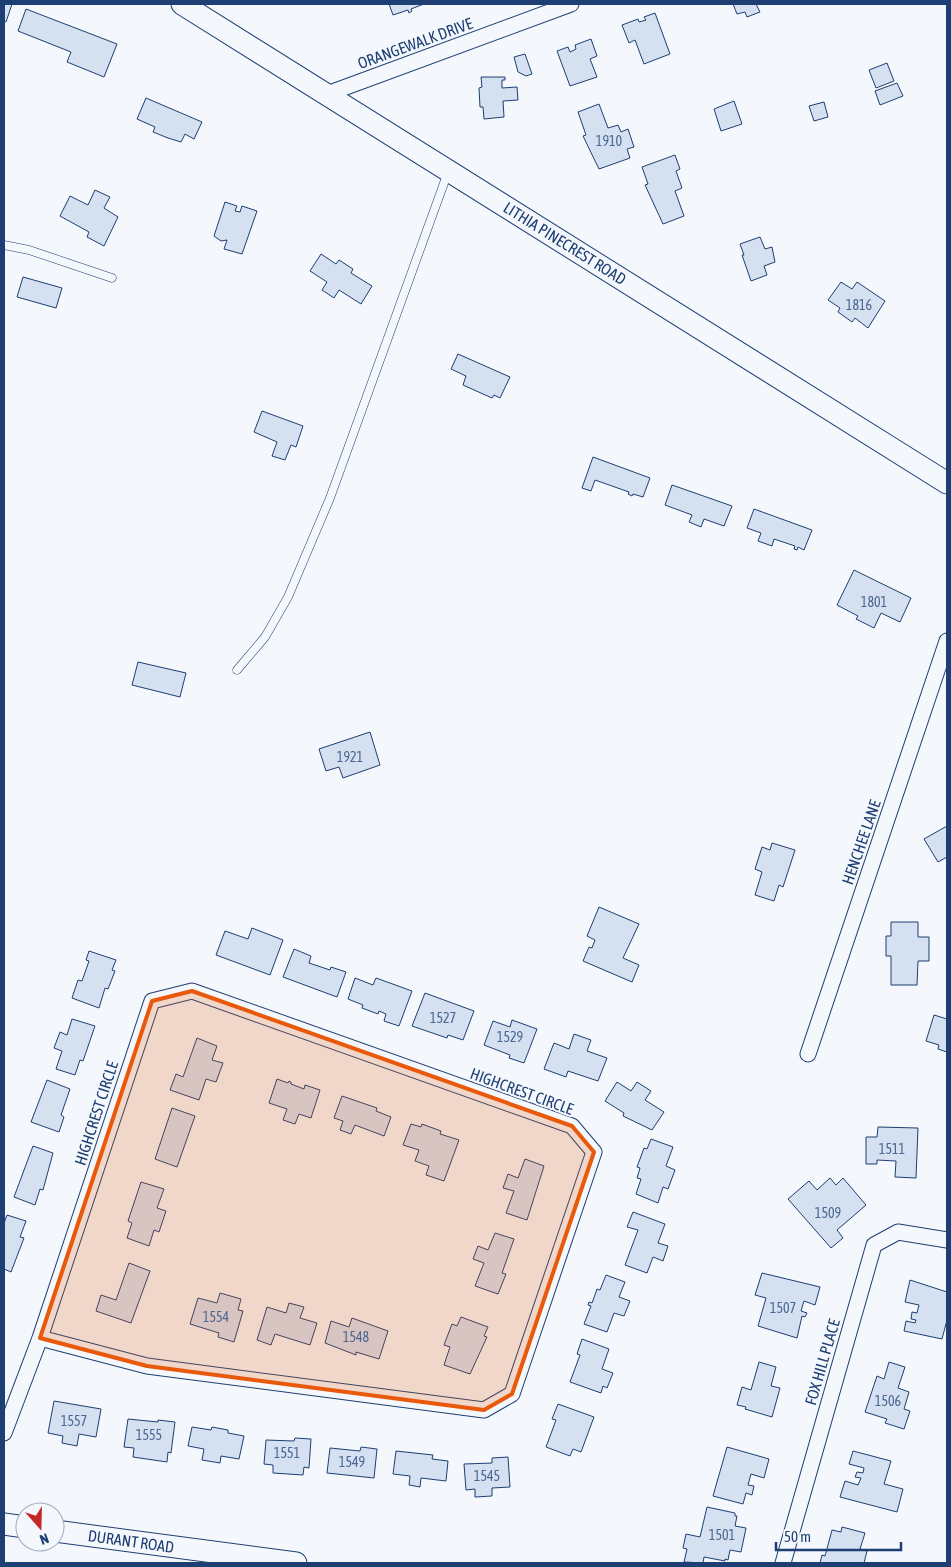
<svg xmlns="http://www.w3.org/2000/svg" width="951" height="1567" font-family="'Asap Condensed',sans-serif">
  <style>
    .building { fill: #d5e0f0; stroke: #1d3f73 }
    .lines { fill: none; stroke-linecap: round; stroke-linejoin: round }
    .lane-casing { stroke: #1d3f73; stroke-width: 9 }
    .street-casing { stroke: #1d3f73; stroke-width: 17 }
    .secondary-casing { stroke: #1d3f73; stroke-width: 23 }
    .lane { stroke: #f4f7fb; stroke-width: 8 }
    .street { stroke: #f4f7fb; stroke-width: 15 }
    .secondary { stroke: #f4f7fb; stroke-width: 21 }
    .marked { fill: #e8590c; fill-opacity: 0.2; stroke: #e8590c; stroke-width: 4; stroke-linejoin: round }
    .labels { text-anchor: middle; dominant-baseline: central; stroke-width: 4; stroke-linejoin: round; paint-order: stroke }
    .number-label { font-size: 14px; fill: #4b6792 }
    .street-label { font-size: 16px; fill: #1d3f73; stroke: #f4f7fb }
  </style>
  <rect width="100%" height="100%" fill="#f4f7fb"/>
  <path class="building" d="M4 4H12L6 22 4 21Z
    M389 4H424L411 9 412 11 409 13 408 10 393 15Z
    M733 4H756L760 12 747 17 745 12 737 14Z
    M26 9 117 44 104 77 67 62 71 52 18 31Z
    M655 13 670 54 644 64 635 40 629 43 622 25 638 19 639 22 646 20 644 17Z
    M591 39 597 56 590 59 597 77 570 86 557 51 568 47 570 52 576 49 575 45Z
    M525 54 532 74 526 76 518 72 514 57Z
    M887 63 894 81 876 88 869 70Z
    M481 77H505V80H502V88L517 87 518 100 503 101 504 117 484 119 483 107H480L479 88 482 87Z
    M897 83 903 96 880 105 875 91Z
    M146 98 202 122 194 139 185 134 181 142 168 138 153 132 155 127 137 119Z
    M734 101 742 124 721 131 714 109Z
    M824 102 828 117 814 121 809 106Z
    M599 104 608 128 618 125 621 132 628 129 634 147 627 149 630 158 599 169 583 136 586 135 578 112Z
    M675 155 680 169 676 171 682 188 675 191 684 216 663 224 645 185 648 184 642 167Z
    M95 190 110 197 104 208 118 217 104 246 87 237 89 232 60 216 70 196 88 205Z
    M225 202 237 206 235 211 240 212 242 206 257 211 242 254 224 249 227 240 221 241 214 236Z
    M760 237 765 249 772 247 775 262 764 266 767 275 751 281 742 255H744L740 244Z
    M321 254 336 264 339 260 353 269 351 273 372 286 361 304 339 290 334 298 322 290 327 282 310 271Z
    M23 277 62 288 56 308 17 297Z
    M841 282 852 289 857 282 885 301 868 328 855 318 852 322 838 312 840 308 828 300Z
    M458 354 510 377 500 398 494 395 492 398 463 385 466 376 451 369Z
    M262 411 303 426 296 447 291 445 285 460 272 456 277 442 254 432Z
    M593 457 650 478 643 497 633 494 632 496 628 494 629 492 595 480 591 491 582 488Z
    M672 485 732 506 724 526 704 519 701 527 689 522 692 515 665 505Z
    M754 509 812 530 804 550 798 547 797 550 794 549 795 546 774 539 772 546 758 541 761 533 747 528Z
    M854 570 911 598 900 622 881 613 874 628 856 619 858 616 837 605Z
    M138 662 186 673 180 697 132 685Z
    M370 732 380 765 343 778 339 767 326 771 319 749Z
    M947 826V857L938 862 924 839Z
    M772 843 795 850 783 887 779 885 774 901 755 895 762 872 755 869 762 847 770 850Z
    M599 907 639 924 623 958 639 965 632 982 583 961 589 947 592 948 595 940 587 936Z
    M891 922H918V937H929V961H918L917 985H891V956H886V936H891Z
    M252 928 283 940 270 975 216 955 225 931 248 939Z
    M294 949 311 956 309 963 330 970 331 967 346 972 337 997 283 977Z
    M89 951 116 960 112 970 115 971 108 989 105 988 99 1008 72 998 78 980 82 981 89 961 86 960Z
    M355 978 373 985 376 978 412 991 399 1026 384 1021 386 1014 379 1011 378 1014 362 1008 363 1005 348 999Z
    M425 993 474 1011 463 1040 448 1035 447 1038 412 1026Z
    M934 1015 947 1019V1052L938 1049 939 1045 926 1041Z
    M72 1019 95 1026 83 1061 80 1060 75 1075 56 1069 62 1051 54 1048 60 1032 67 1035Z
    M512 1020 537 1029 524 1063 509 1058 510 1055 484 1045 493 1021 510 1027Z
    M574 1034 591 1040 587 1051 607 1058 598 1081 568 1071 566 1077 544 1069 554 1043 569 1049Z
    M197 1038 217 1046 212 1060 223 1063 216 1082 206 1079 199 1100 170 1090 176 1074 183 1077Z
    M277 1079 288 1083 289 1081 291 1082V1084L304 1089 305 1085 320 1090 311 1118 299 1114 295 1124 283 1120 287 1109 269 1103Z
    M47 1080 70 1089 61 1115 64 1117 59 1132 31 1122Z
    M617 1082 631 1091 637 1082 651 1091 645 1100 664 1112 652 1130 623 1116 624 1113 605 1101Z
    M342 1096 377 1108 376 1111 391 1117 384 1136 355 1125 351 1134 340 1130 343 1121 334 1118Z
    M172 1108 195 1116 177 1167 155 1159Z
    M411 1124 421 1127 422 1124 441 1131 440 1134 459 1140 444 1181 426 1175 429 1166 415 1161 419 1150 403 1145Z
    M878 1127 918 1128 916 1178 895 1177 896 1161 877 1160V1164H866V1137H877Z
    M651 1139 673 1147 666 1166 675 1170 668 1189 663 1187 658 1203 636 1194 641 1179 637 1178 640 1168 637 1167 644 1148 647 1149Z
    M33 1146 53 1153 43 1190 40 1189 35 1205 14 1197Z
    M525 1159 544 1166 527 1220 506 1213 514 1191 503 1188 508 1174 518 1178Z
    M830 1178 836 1185 843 1178 866 1205 837 1230 843 1238 831 1248 788 1199 809 1181 817 1190Z
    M141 1182 164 1189 157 1208 166 1211 159 1232 154 1230 149 1246 127 1238 132 1223 128 1221Z
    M633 1212 665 1224 658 1243 668 1246 663 1261 653 1257 647 1273 625 1265 638 1230 627 1227Z
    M7 1215 26 1221 20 1237 24 1238 11 1272 4 1269V1223Z
    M495 1233 514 1239 502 1273 506 1274 498 1294 475 1286 484 1263 473 1259 478 1246 488 1250Z
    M129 1263 150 1271 131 1323 96 1311 101 1295 116 1300Z
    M762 1273 820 1287 815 1305 804 1301 801 1311 807 1313 805 1317 802 1316 797 1338 758 1326 766 1298 755 1295Z
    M606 1275 625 1282 619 1297 630 1301 624 1316 614 1313 607 1332 584 1324 591 1306 588 1305 589 1302 592 1303 597 1289 600 1290Z
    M910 1280 947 1292V1320L942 1339 904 1331 906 1321 915 1323 916 1320 911 1319 912 1312 917 1313 919 1305 905 1302Z
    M220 1293 241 1299 238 1310 243 1311 234 1342 218 1337 219 1333 190 1324 198 1298 217 1303Z
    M289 1303 304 1307 300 1318 317 1323 310 1345 275 1334 271 1345 257 1340 267 1307 286 1313Z
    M461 1317 488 1327 484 1336 487 1337 470 1374 444 1365 450 1347 444 1345 452 1324 457 1326Z
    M352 1318 388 1331 379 1359 356 1352V1355L325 1343 331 1321 349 1327Z
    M582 1339 609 1349 602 1369 613 1373 607 1388 603 1386 601 1393 570 1382 580 1355 577 1354Z
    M759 1362 776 1367 771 1386 780 1388 772 1417 745 1409 746 1407 737 1405 742 1387 751 1390Z
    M889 1362 905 1367 898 1388 909 1392 904 1409 910 1411 904 1429 885 1423 887 1419 865 1412 877 1376 884 1379Z
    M54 1401 101 1409 96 1437 79 1434 77 1446 62 1443 63 1436 48 1433Z
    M558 1404 594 1417 581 1452 573 1449 570 1456 546 1447 556 1420 552 1419Z
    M128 1419 158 1422V1420L175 1422 171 1453 168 1452 167 1462 133 1457 134 1448 124 1447Z
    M192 1427 211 1430 212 1427 228 1430V1433L244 1436 239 1459 221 1456 220 1463 202 1460 204 1449 188 1446Z
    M295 1438 311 1439 309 1468 304 1467 303 1475 273 1473V1465L264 1464 266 1440 294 1441Z
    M361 1447 377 1449 374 1478 327 1473 330 1448 360 1451Z
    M727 1447 769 1459 764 1478 751 1474 748 1485 754 1486 752 1495 746 1493 743 1504 713 1496Z
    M396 1451 433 1455 432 1459 448 1461 446 1481 421 1478 420 1487 409 1485 410 1476 393 1474Z
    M853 1451 891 1461 884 1484 903 1489 897 1512 840 1497 845 1481 858 1485 861 1478 855 1477 857 1472 863 1473 864 1468 849 1464Z
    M508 1457 510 1487 492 1488V1496L475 1497V1489L466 1490 464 1464 492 1463V1458Z
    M707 1507 735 1513V1516H737L735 1526 746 1528 741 1552 730 1550 728 1560 725 1559V1561L704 1557 703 1563 684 1562 687 1549 683 1548 686 1534 700 1537Z
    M842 1527 865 1533 860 1549 867 1551 864 1563H820L822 1555 825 1556 832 1530 841 1532Z"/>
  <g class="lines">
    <g class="lane-casing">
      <path id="lane" d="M4 245 29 250 112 278
        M237 670 265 637 288 597 330 498 448 172"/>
    </g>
    <g class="street-casing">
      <path id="street" d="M327 94 571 4
        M192 991 572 1126 594 1152 512 1394 484 1410 147 1366 40 1338 152 1001Z
        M808 1054 947 641
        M4 1433 40 1338
        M783 1563 874 1245 898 1232 947 1240"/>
    </g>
    <g class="secondary-casing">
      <path id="secondary" d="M182 4 947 483
        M4 1524 25 1527
        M55 1531 296 1563"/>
    </g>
    <use href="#lane" class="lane"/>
    <use href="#street" class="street"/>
    <use href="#secondary" class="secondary"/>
  </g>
  <path class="marked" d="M192 991 572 1126 594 1152 512 1394 484 1410 147 1366 40 1338 152 1001Z"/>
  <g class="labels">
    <g class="number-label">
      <text x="609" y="141">1910</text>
      <text x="859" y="305">1816</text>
      <text x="874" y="602">1801</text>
      <text x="350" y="757">1921</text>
      <text x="443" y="1018">1527</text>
      <text x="510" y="1037">1529</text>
      <text x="892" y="1149">1511</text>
      <text x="828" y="1213">1509</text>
      <text x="783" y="1308">1507</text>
      <text x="216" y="1317">1554</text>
      <text x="356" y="1337">1548</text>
      <text x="888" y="1401">1506</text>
      <text x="74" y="1421">1557</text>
      <text x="149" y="1435">1555</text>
      <text x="287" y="1453">1551</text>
      <text x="352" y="1462">1549</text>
      <text x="487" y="1476">1545</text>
      <text x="722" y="1535">1501</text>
    </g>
    <g class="street-label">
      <text transform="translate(415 43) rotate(-20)">ORANGEWALK DRIVE</text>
      <text transform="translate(565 243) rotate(32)">LITHIA PINECREST ROAD</text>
      <text transform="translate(861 842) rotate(-71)">HENCHEE LANE</text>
      <text transform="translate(522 1091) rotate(20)">HIGHCREST CIRCLE</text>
      <text transform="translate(96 1113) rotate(-72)">HIGHCREST CIRCLE</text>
      <text transform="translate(822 1362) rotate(-74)">FOX HILL PLACE</text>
      <text transform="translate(131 1541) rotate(8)">DURANT ROAD</text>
    </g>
  </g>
  <rect width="951" height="1567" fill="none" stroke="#1d3f73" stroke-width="10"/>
  <g transform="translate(40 1527) rotate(160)"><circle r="24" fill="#f4f7fb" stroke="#9eadc5"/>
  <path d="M0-4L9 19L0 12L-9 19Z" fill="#c62828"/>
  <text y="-8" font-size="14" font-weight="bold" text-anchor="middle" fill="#1d3f73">N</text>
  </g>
  <path d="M776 1542v8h125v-8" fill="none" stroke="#1d3f73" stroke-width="2.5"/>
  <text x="784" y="1542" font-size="15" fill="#1d3f73" stroke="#f4f7fb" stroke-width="4" paint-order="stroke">50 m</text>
</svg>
